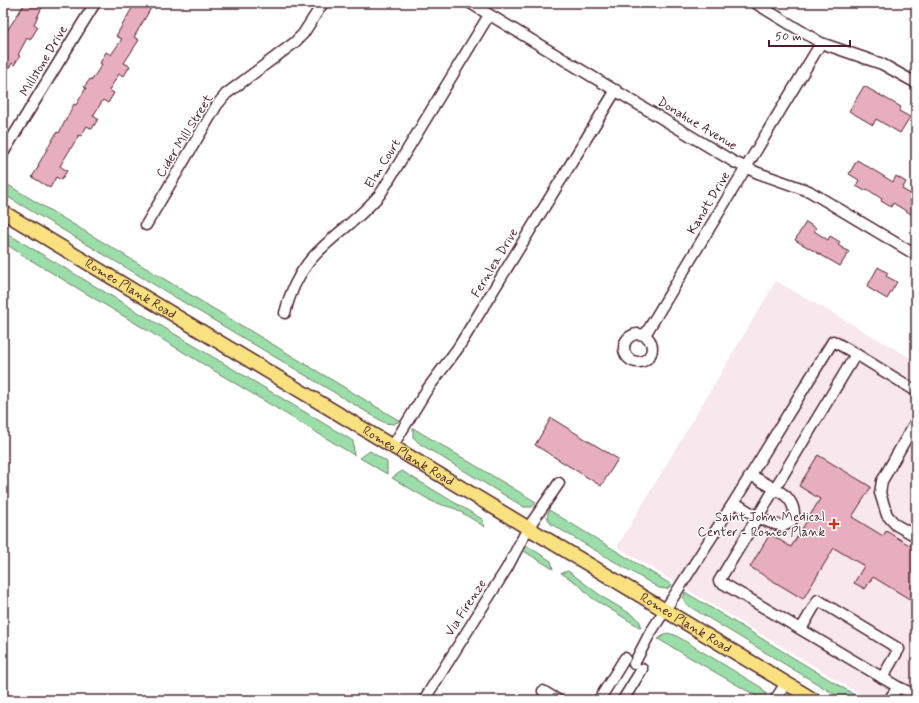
<svg xmlns="http://www.w3.org/2000/svg" width="919" height="703" font-family="Mynerve,sans-serif">
  <style>
    .built { fill: #f8e7ec }
    .grass { fill: #9bdea9; stroke: #727e6a }
    .building { fill: #e7aebf; stroke: #4a1f2b }
    .lines { fill: none; stroke-linecap: round; stroke-linejoin: round }
    .minor-casing { stroke: #4a1f2b; stroke-width: 13 }
    .major-casing { stroke: #4a1f2b; stroke-width: 16 }
    .minor { stroke: #fff; stroke-width: 10 }
    .major { stroke: #fae180; stroke-width: 13 }
    .poi-dot { fill: #c8321e; stroke: #fff; stroke-width: 1.5 }
    .labels { text-anchor: middle; dominant-baseline: central; stroke-width: 3; stroke-linejoin: round; paint-order: stroke }
    .street-label { font-size: 13px; fill: #4a1f2b; stroke: #fff }
    .poi-label { font-size: 13px; fill: #4a1f2b; stroke: #fff; text-anchor: end }
  </style>
  <rect width="100%" height="100%" fill="#fff"/>
  <filter id="ink" filterUnits="userSpaceOnUse"><feTurbulence type="fractalNoise" baseFrequency=".025" numOctaves="2"/><feDisplacementMap in="SourceGraphic" scale="8" xChannelSelector="R" yChannelSelector="G"/><feConvolveMatrix kernelMatrix="1 2 1 2 8 2 1 2 1" color-interpolation-filters="sRGB"/></filter>
  <g filter="url(#ink)">
    <path class="built" d="M776 281 916 361V700H870L617 547Z"/>
    <path class="grass" d="M3 182 400 421 393 424 385 423 3 194Z
      M3 231 353 441 354 455 24 256 3 242Z
      M413 428 536 502 532 507H524L420 444 413 437Z
      M370 451 387 462V474L360 458Z
      M402 471 482 519 485 527 456 509 433 502 392 478Z
      M549 510 672 585 667 589 659 588 551 524 547 517Z
      M521 542 551 561 553 569 514 545Z
      M568 571 604 598 636 617 640 622 641 628 592 598 578 584 561 573Z
      M685 592 863 700H844L687 605 683 599Z
      M667 633 675 635 762 688 766 694V700H763L658 639Z"/>
    <path class="building" d="M25 3H44L34 24 38 27 30 40 27 38 18 55 20 56 14 65 12 63 3 79V37Z
      M135 3H154L134 37 139 40 124 63 130 66 124 76 119 74 109 90 114 93 108 103 103 100 93 116 98 119 92 129 87 126 81 136 79 135 60 166 67 171 61 180 56 177 50 188 32 177 39 166 38 165 57 132 59 133 74 104 76 105 86 88 84 87 90 79 92 80 102 64 100 63 106 52 111 55 122 39 116 36Z
      M864 86 901 107 899 111 910 117 900 133 876 119 873 125 849 111Z
      M857 160 893 182 896 176 906 182 902 189 916 197V217L893 203 891 207 881 201 882 199 867 189 865 191 856 186 859 180 849 174Z
      M806 222 816 228 814 231 828 240 830 236 840 242 838 245 849 252 840 266 795 240Z
      M878 267 888 273 886 276 897 282 887 299 867 287Z
      M551 418 618 459 601 486 535 445Z
      M818 455 871 487 852 517 883 536 886 531 916 549V603L873 577 865 589 854 583 864 566 834 548 803 599 750 567 770 534 791 547 820 499 799 486Z"/>
    <g class="lines">
      <g class="minor-casing">
        <path id="minor" d="M470 3 734 162 758 173 809 191 916 255
          M755 3 821 43 882 64 916 83
          M3 153 95 3
          M146 225 217 105 226 94 294 43 303 34 323 3
          M285 313C301 246 342 240 381 193L489 15
          M624 348a14 14 0 1 1 28 0a14 14 0 1 1-28 0Z
          M645 335 821 43
          M916 391 856 354 719 581 898 687 911 693 916 692
          M916 421 882 481 880 493 887 515 896 525 916 536
          M392 447 426 391 458 348 616 90
          M734 502C745 509 791 543 794 513 794 507 790 500 786 496 775 488 762 482 751 475
          M801 629 818 600 899 649 882 678
          M634 664 649 635 734 502 833 341 856 354
          M543 691 558 700
          M424 700 507 568 528 528 559 483
          M599 700 625 658
          M623 700 642 669
          M775 700 786 683
          M889 700 898 687"/>
      </g>
      <g class="major-casing">
        <g id="major">
          <path id="s1" d="M3 212 814 700"/>
        </g>
      </g>
      <use href="#minor" class="minor"/>
      <use href="#major" class="major"/>
    </g>
  </g>
  <path class="poi-dot" d="M832 518h4v4h4v4h-4v4h-4v-4h-4v-4h4z"/>
  <g class="labels">
    <g class="street-label">
      <text transform="translate(44 61) rotate(-59)">Millstone Drive</text>
      <text transform="translate(697 124) rotate(31)">Donahue Avenue</text>
      <text transform="translate(185 136) rotate(-58)">Cider Mill Street</text>
      <text transform="translate(383 164) rotate(-58)">Elm Court</text>
      <text transform="translate(709 203) rotate(-59)">Kandt Drive</text>
      <text transform="translate(495 263) rotate(-59)">Fernlea Drive</text>
      <text stroke="none"><textPath href="#s1" startOffset="149">Romeo Plank Road</textPath></text>
      <text stroke="none"><textPath href="#s1" startOffset="473">Romeo Plank Road</textPath></text>
      <text transform="translate(466 608) rotate(-57)">Via Firenze</text>
      <text stroke="none"><textPath href="#s1" startOffset="797">Romeo Plank Road</textPath></text>
    </g>
    <g class="poi-label">
      <text x="825" y="517">Saint John Medical<tspan x="825" dy="15">Center - Romeo Plank</tspan></text>
    </g>
  </g>
  <rect width="919" height="703" fill="none" stroke="#fff" stroke-width="16"/>
  <rect x="8" y="8" width="903" height="687" fill="none" stroke="#4a1f2b" stroke-width="1.5" filter="url(#ink)"/>
  <path d="M769 40v6h81v-6" fill="none" stroke="#4a1f2b" stroke-width="2"/>
  <text x="775" y="40" font-size="12" fill="#4a1f2b" stroke="#ffffff" stroke-width="3" paint-order="stroke">50 m</text>
</svg>
